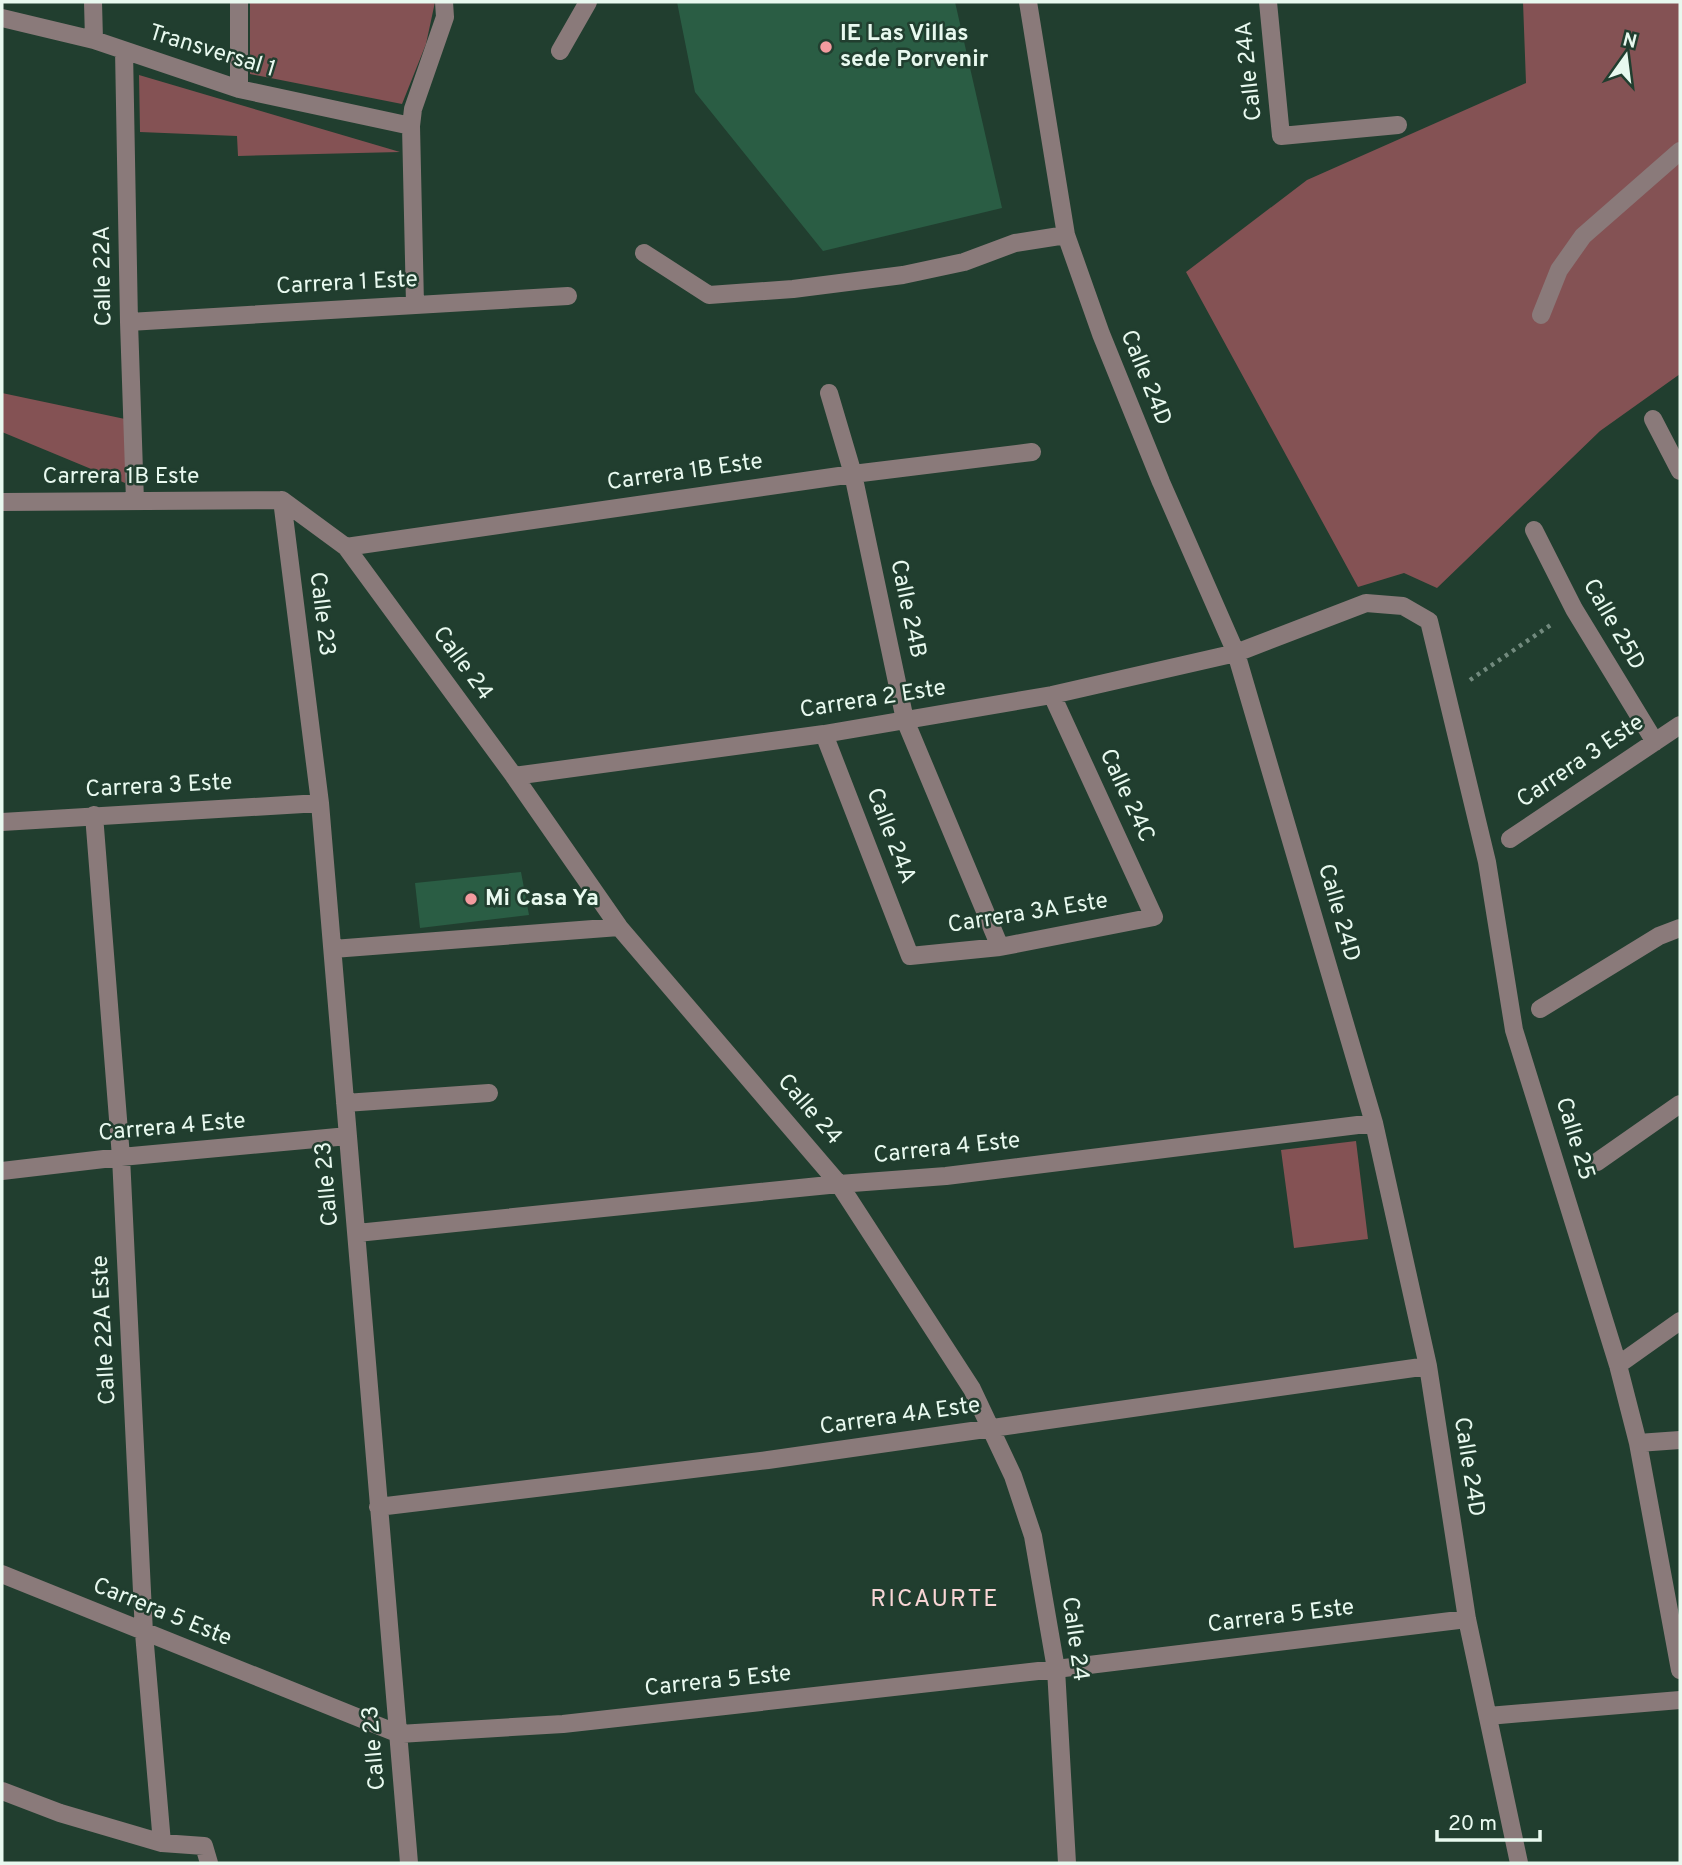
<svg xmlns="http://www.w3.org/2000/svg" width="1682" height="1865" font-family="Overpass,sans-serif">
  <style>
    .green { fill: #845254 }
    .building { fill: #2a5d44 }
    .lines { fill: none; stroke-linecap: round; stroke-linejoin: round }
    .path { stroke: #728a7e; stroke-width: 4.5; stroke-dasharray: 3.5 5; stroke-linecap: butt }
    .minor { stroke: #8a7a7a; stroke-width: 18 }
    .poi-dot { fill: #f49b9f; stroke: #213e2f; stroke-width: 2.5 }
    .labels { text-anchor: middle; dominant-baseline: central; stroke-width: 5; stroke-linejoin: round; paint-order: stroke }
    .poi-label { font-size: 23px; font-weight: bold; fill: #e8f9ef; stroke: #213e2f; text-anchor: start }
    .street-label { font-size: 23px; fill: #e8f9ef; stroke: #213e2f }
    .neighbourhood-label { font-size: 24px; letter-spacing: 2px; fill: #f9d5d5; stroke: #213e2f }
  </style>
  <rect width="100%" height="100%" fill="#213e2f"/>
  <path class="green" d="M250 2H435L426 44 402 104 250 74Z
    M1523 2H1680V374L1600 431 1437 588 1404 573 1358 587 1186 272 1307 180 1526 83Z
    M139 75 400 152 238 156 237 136 140 132Z
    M2 393 125 419V483L2 432Z
    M1356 1141 1368 1239 1294 1248 1281 1150Z"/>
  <path class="building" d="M677 2H955L1002 208 823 251 695 92Z
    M521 872 529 915 420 928 415 883Z"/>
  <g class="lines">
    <path class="path" d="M1470 680 1552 624"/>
    <path class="minor" d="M93 2 94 40
      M1028 2 1066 235 1101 334 1161 482 1236 653 1374 1123 1428 1366 1467 1619 1519 1863
      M1268 2 1281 136 1398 125
      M2 18 94 40 239 89 411 126
      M124 50 129 322 135 501
      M560 51 588 2
      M239 89V2
      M644 253 709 295 793 289 903 275 964 262 1015 243 1066 235
      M415 304 411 126 413 109 445 17 444 2
      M1541 315 1559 270 1583 236 1680 151
      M129 322 568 296
      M829 393 853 474 905 720 1000 947
      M1653 419 1680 471
      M282 500 346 547 514 776 619 927 839 1184 972 1389 1013 1476 1033 1536 1056 1669 1067 1863
      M282 500 320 803 409 1863
      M2 502 282 500
      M1534 530 1574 609 1655 742
      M346 547 853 474 1032 452
      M824 734 910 956 1000 947 1154 917 1052 695
      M514 776 824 734 1052 695 1236 653 1366 603 1403 606 1429 621 1487 862 1514 1030 1618 1365 1638 1443 1680 1670
      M94 815 121 1157 144 1633 162 1843
      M2 822 320 803
      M1510 839 1680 725
      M333 949 619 927
      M1540 1009 1659 936 1680 928
      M345 1103 489 1093
      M1597 1162 1680 1104
      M2 1171 121 1157 348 1136
      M357 1233 839 1184 946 1176 1374 1123
      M1618 1365 1680 1321
      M1638 1443 1680 1440
      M378 1507 768 1460 1428 1366
      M2 1574 399 1734 563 1724 1056 1669 1467 1619
      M1488 1716 1680 1700
      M2 1791 60 1813 162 1843 204 1846 209 1863"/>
  </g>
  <g class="poi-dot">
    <circle cx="826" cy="47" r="7"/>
    <circle cx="471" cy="899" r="7"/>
  </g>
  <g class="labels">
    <g class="poi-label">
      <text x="840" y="34">IE Las Villas<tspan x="840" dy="26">sede Porvenir</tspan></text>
      <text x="485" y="899">Mi Casa Ya</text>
    </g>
    <g class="street-label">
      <text transform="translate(212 52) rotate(17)">Transversal 1</text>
      <text transform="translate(1250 71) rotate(-96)">Calle 24A</text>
      <text transform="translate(104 276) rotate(-91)">Calle 22A</text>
      <text transform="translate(347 284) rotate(-3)">Carrera 1 Este</text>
      <text transform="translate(1145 378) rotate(68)">Calle 24D</text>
      <text transform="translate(685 473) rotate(-8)">Carrera 1B Este</text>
      <text x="121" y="477">Carrera 1B Este</text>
      <text transform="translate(907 609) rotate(78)">Calle 24B</text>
      <text transform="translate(321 614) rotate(83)">Calle 23</text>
      <text transform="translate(1613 625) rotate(60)">Calle 25D</text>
      <text transform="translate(462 664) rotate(54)">Calle 24</text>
      <text transform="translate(873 700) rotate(-9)">Carrera 2 Este</text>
      <text transform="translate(1581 762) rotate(-34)">Carrera 3 Este</text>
      <text transform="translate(159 787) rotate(-3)">Carrera 3 Este</text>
      <text transform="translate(1126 796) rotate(65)">Calle 24C</text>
      <text transform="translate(890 836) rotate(69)">Calle 24A</text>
      <text transform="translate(1338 913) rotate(74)">Calle 24D</text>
      <text transform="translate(1028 914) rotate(-9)">Carrera 3A Este</text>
      <text transform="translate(809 1110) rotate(49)">Calle 24</text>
      <text transform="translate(172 1128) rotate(-5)">Carrera 4 Este</text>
      <text transform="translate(1574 1139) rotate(73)">Calle 25</text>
      <text transform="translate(947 1149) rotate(-6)">Carrera 4 Este</text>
      <text transform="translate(328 1184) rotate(-95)">Calle 23</text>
      <text transform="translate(105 1330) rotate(-93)">Calle 22A Este</text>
      <text transform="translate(900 1417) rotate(-8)">Carrera 4A Este</text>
      <text transform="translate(1468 1467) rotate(81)">Calle 24D</text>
      <text transform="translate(162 1613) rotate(22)">Carrera 5 Este</text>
      <text transform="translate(1281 1617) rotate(-7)">Carrera 5 Este</text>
      <text transform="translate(1074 1639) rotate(82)">Calle 24</text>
      <text transform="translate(718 1682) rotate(-6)">Carrera 5 Este</text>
      <text transform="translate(375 1748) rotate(-95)">Calle 23</text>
    </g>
    <g class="neighbourhood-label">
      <text x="935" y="1600">RICAURTE</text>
    </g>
  </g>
  <rect width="1682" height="1865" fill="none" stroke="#e8f9ef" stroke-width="7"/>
  <g transform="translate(1626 56) rotate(14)" stroke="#213e2f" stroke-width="5" paint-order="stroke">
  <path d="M0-5L12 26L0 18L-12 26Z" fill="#e8f9ef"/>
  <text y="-10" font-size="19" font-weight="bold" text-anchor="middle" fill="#e8f9ef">N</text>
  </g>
  <path d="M1437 1830v10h103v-10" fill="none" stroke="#e8f9ef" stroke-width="3.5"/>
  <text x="1448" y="1830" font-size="21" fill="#e8f9ef" stroke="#213e2f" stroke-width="5" paint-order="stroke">20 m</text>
</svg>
